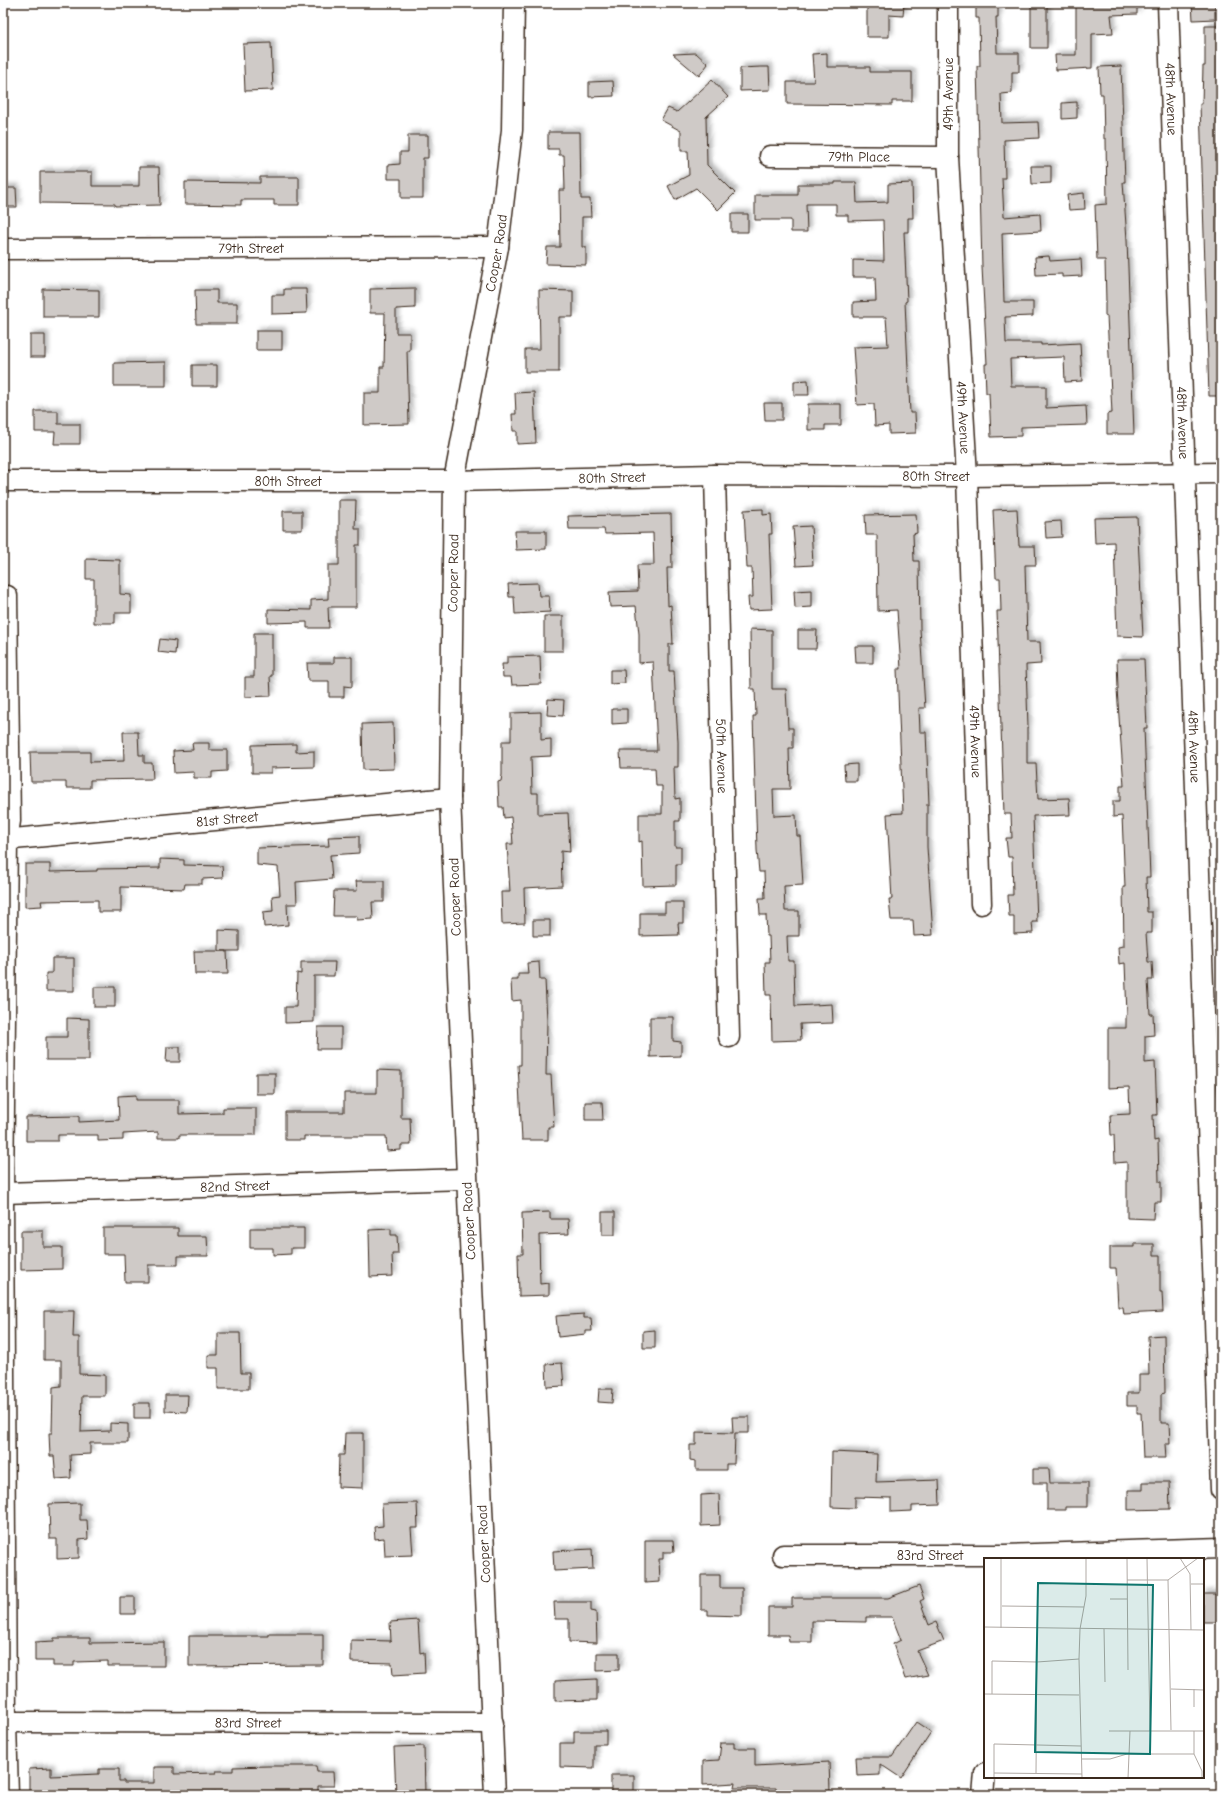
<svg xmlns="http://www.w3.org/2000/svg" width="1224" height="1798" font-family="'Comic Neue',sans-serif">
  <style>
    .building { fill: #cfcac7; stroke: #3b2a1e; filter: url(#shadow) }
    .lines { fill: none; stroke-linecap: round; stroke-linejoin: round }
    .minor-casing { stroke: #3b2a1e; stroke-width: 23 }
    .minor { stroke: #fff; stroke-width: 20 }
    .labels { text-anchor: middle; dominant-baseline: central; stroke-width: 3; stroke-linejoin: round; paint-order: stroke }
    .street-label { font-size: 14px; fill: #3b2a1e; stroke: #fff }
    .inset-road { fill: none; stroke: #b1aaa5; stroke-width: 1 }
    .view { fill: #0f766e; fill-opacity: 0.15; stroke: #0f766e; stroke-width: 2 }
    .inset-edge { fill: none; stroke: #3b2a1e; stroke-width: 2 }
  </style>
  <defs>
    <filter id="shadow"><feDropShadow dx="3.5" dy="-3.5" stdDeviation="2" flood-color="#0004"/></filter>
  </defs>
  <rect width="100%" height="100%" fill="#fff"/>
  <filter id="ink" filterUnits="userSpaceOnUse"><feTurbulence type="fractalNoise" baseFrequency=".025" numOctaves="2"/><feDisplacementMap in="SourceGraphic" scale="8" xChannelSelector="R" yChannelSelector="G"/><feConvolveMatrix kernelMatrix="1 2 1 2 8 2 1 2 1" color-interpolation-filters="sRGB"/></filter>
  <g filter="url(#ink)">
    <path class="building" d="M867 3H904L903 16 889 15V37H867Z
      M976 3H998V17H996L997 53H1019V72H1012V93L1001 94 1002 123 1038 122 1039 138 1004 140 1005 178H1002L1004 217 1040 214 1041 231 1002 233 1004 302H1033V316L1005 317 1006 343H1041V345L1080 343 1082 381 1065 382 1064 357 1010 359 1011 386H1046V408L1086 406 1087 425 1021 427V436L991 437 989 393H986L985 364H987L982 267 977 66H980L979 18H976Z
      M1031 3H1047V48H1031Z
      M1076 3H1137V14L1111 15 1113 33 1092 34V68L1056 70 1055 55H1076Z
      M1192 3H1215V19L1193 20Z
      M1205 26H1221V396H1209L1200 104H1202L1203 66H1205Z
      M271 43 273 90 245 91 243 44Z
      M696 53 708 64 699 76 673 54Z
      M827 53V67H870V72H912V101H892V105L787 104V82H814L812 54Z
      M1121 66 1125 182H1123L1127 240 1134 434H1107V414L1112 413 1107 316H1105V302H1106L1105 260H1097L1095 205 1107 204 1106 139H1104L1103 94H1100L1099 67Z
      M761 67H769L770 90 740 91V68Z
      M712 80 728 97 706 117 707 165 735 193 718 210 696 188 675 200 668 186 689 175 688 151H681V131L661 120 668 108 677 112Z
      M613 81 614 96 589 97V82Z
      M1077 102V118L1062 119V103Z
      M548 132H580L581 199H590L591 217H582V247H586V265L546 264 547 247H560L559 190H565L564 155H559V149H548Z
      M408 135H428V158H423V198H401V179H388V165L400 164V152H408Z
      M1031 166H1051V183L1032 184Z
      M139 167H159L160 205 115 206V204L40 203V172H92V186H139Z
      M260 177H299V205H274V200H241V205L185 204V182L260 183Z
      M835 182H856L857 203 888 202V184L912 183 913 218H908V232H904L907 301 905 302 910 413H915L916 433 889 434V425L875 426 874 404 857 405 853 347 888 346 886 317H853V302L876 301 875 277H853V260L884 261 883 220 848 221V215H836V204H806L807 232H791V220H755V195H798V184H835Z
      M3 188H16L17 207H3Z
      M1084 193 1085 209 1069 210 1067 195Z
      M731 214H748V232H731Z
      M1049 256 1050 261 1081 259 1082 276 1062 277V274L1036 275 1035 257Z
      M415 288V308L396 309V333H410V351H407L409 424 364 425V393H380V367H384L385 313H370V289Z
      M43 289 99 290V317H43Z
      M284 289H306L307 313 272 314V295H284Z
      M195 290H217V303H237V324H196Z
      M539 290 573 291V317H559V372H525V349H540Z
      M256 331H282V350H256Z
      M30 335H45V357H30Z
      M166 362V386H114V363Z
      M192 365H217V386H192Z
      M808 380 809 395H794V381Z
      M534 392 536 443 517 444V431H513L512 414H516L515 393Z
      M764 403H782V420H765Z
      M808 404H841V425H825V430H808Z
      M35 411H58V424H80V444H54L55 432H35Z
      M339 500H356L355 529H360V545H356V607H328L329 628H307V622L268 623V609L311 610V600L328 599V565H339Z
      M763 509V515L771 514 772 534H769L772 609 749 610 748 597H753L752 568H747L744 510Z
      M1017 509 1019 546H1035L1036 565H1025L1027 642H1040L1041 664 1026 665 1028 727H1027V764H1036L1038 799 1069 798 1070 815 1033 816 1037 922H1032L1033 933 1014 934V916H1009L1008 895H1013L1012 857H1008L1006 838H1012L1011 814H1004L997 611H1001L1000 578H996L993 510Z
      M283 511H302V530H283Z
      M671 514 672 568H667L668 606 671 605 673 644H669V671H674L678 742V767H674L675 799 680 798V821H675V847H681V864H676V885L643 886 642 841 639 842V814H662V786H656L655 768H621L620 751H657L653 662 639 663V634L636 606 610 607 609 592 638 591 637 565H654L653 533 605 534 604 529H569L568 516Z
      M916 514 917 533 913 534 914 561H919L920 629 925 708H919L920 732H926L929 804H927V847L933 935 914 936 913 920H891L889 899H892L887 814 903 813 897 669H901L897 610 878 611 877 535H866L865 515Z
      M1137 517 1143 637 1117 636 1114 542 1095 543 1094 518Z
      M1061 521 1062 537 1046 538 1045 522Z
      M811 526 813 565 796 566 793 527Z
      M515 531H546V549L516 550Z
      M86 559 120 560V594L131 595V613H115V623H94V579H86Z
      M538 583 539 596H549L550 612 515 614 514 597H509L508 584Z
      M812 590V607L795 608 794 591Z
      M544 616H563V651H544Z
      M750 629 772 630V689H786L788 728H793V748H789L790 789H773L774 816 796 815 797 836H800L803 885 784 886 785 911H799V936H787L788 961H794L795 1006 832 1004 833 1023 800 1024 801 1040 772 1041 771 995H766L765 962H770L769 936H767L766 915H760L759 898H765L764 872H759L757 850 753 716H756L755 689H751Z
      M798 630H817L816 649H798Z
      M254 633H272V676H270L271 696 245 697V677H254Z
      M160 639 176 641 175 654 158 652Z
      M855 646H873V663H856Z
      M540 656 541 684 512 685 511 677H503L502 664H507V657Z
      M334 657H352V687L344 686V697H329V681H308L307 663H334Z
      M1117 659H1144L1147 728H1144L1150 877H1146L1147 912H1152V933H1146L1148 962H1152L1153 980H1148L1150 1014H1153L1154 1035 1145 1036V1063L1155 1062 1157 1115H1153L1154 1141 1158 1140 1159 1182H1161V1202H1154L1153 1219 1127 1218V1162L1115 1163 1114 1135H1111L1110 1115 1130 1114 1129 1087 1108 1088V1028H1126V1015H1127L1125 963 1119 964 1118 947 1124 946 1123 887H1125L1122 816 1113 817V801H1120V786H1124L1117 689H1118Z
      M610 670H624L625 683 610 684Z
      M548 699 564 700 563 716 547 715Z
      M612 709H627V723L612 724Z
      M541 712V740L551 739V756L531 757 532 793H538V814L568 813 570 852 561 851 562 886 524 888 525 923 502 924 501 892H510L507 844H513L511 817 504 818 503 807H499L498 782 501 781 502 775V741H511V713Z
      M393 723 394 769 363 770 362 724Z
      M123 732H138L139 755H144V763H152L153 779 90 780V788H66V782H31L30 752H90V762L124 761Z
      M192 743H209V750H227V771L212 772V778H194V772L174 773 173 751 193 750Z
      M296 744V752L314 751V767L271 768V773H252V745Z
      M857 764V781H845L844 765Z
      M359 836V853L330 855 332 879 296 882 297 904H287L288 925 264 927 263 912 273 911 272 896 280 895 278 867 257 865V848L329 846 328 837Z
      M160 859 184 860V865L222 866 223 878 202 879V884H185L184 889 121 887V912H98V900L41 901 42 906 25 907V864H50V872L97 871V869L160 868Z
      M356 881H384V902H372L373 919 357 920V916H333L334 891H357Z
      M665 902H683V923H678L679 935 640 936V913H665Z
      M533 920H550V936H533Z
      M219 930 239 931V951H219Z
      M194 951H227L228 974H195Z
      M52 958H74V991H46V973H52Z
      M301 962H335L334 976H314V1022L285 1023V1007H296L297 973 301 974Z
      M539 962 540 980H545L547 1020 546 1075H551L554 1127H548V1140H522L518 1065H521V1000L512 1001 511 980H518V974H528L527 963Z
      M94 987H115V1007H94Z
      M650 1017H673V1041L681 1042V1056L650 1057Z
      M67 1018 89 1019V1060H46V1037H67Z
      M318 1027H341V1049H317Z
      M167 1047H180V1062H166Z
      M377 1070 401 1071V1118H410L411 1145H401V1150L387 1151 386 1136H304V1140H285V1112H344V1093H377Z
      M256 1073H275V1094H256Z
      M136 1095V1100H179V1114L223 1113V1108H256V1135H179V1138H158V1132L123 1134V1140L98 1141V1135H58V1141H26V1117L79 1116V1122L119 1120 118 1096Z
      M585 1102H602L603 1120H585Z
      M550 1212V1219H568L569 1234 539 1235 540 1284 549 1283V1295L519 1296 518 1254H523L522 1213Z
      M602 1212H615V1235H602Z
      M103 1228H178V1236H207L208 1256H178V1265H148V1282H125L124 1254H103Z
      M250 1228H304V1248H291V1254L273 1255V1248H250Z
      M391 1229V1235H397L398 1254H392L393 1276 370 1277 369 1230Z
      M21 1231H43V1247H62V1269L21 1270Z
      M1134 1244H1154V1255H1160V1292H1162L1163 1312 1124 1314 1123 1307H1118L1116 1268H1110V1247H1134Z
      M44 1311H74L73 1337H79V1374L105 1375V1396H82L81 1432 110 1431V1423L128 1424V1443H90V1454L70 1455 71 1478 56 1479 54 1456H50L49 1433H52L53 1387 61 1386V1360H44Z
      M584 1314V1318H591L592 1331H586V1334L558 1337 556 1316Z
      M655 1330V1348H643V1331Z
      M218 1333H240L241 1373H249V1389H218V1368H208V1355H218Z
      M1164 1335 1165 1393 1161 1394V1423H1169L1170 1444H1165L1166 1458H1143L1141 1413H1137V1406H1127V1393H1139V1375H1149L1148 1336Z
      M562 1363 564 1386 547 1387 546 1364Z
      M599 1389H613L612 1403 598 1402Z
      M165 1395H188L187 1412 165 1411Z
      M134 1403H150V1418H134Z
      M732 1417H749V1433H735L734 1464H726V1470H696V1461L690 1460V1445H696V1432L733 1433Z
      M345 1433H363V1488L338 1487 339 1455H344Z
      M832 1452 877 1454 876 1482 939 1480 940 1505 912 1506V1511L891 1512V1498L855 1497V1508L831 1507Z
      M1033 1469H1049L1050 1483H1088V1507H1065V1510H1047V1483H1033Z
      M1143 1482H1169L1170 1509 1128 1510V1490H1143Z
      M719 1494 720 1525 701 1526V1495Z
      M80 1503V1520H87L88 1539 79 1540V1558L57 1559V1539H50L49 1504Z
      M417 1503 418 1528H411L413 1555 385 1556 384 1538 375 1539 374 1527 383 1526 382 1504Z
      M645 1540H673L674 1552H663V1559H659L660 1582 645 1583Z
      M592 1549 593 1569 554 1571 553 1551Z
      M701 1575H720V1588H742V1616L708 1615V1610H701Z
      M919 1586 924 1599 920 1601 929 1625 936 1622 944 1641 917 1651 928 1675 905 1679 893 1644 901 1640 892 1617H866V1622L812 1621V1642H789L788 1635H768V1607H792V1598H888Z
      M1203 1594H1221V1622H1203Z
      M120 1597H135V1614H120Z
      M554 1602H591V1611L596 1612 597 1643 569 1642V1619H555Z
      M418 1620 420 1653 424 1652 425 1673 393 1675 392 1663 351 1662V1640L391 1641 390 1622Z
      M269 1634H323V1665L189 1666V1636H269Z
      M54 1638H90V1643L164 1642V1666H108V1661L74 1662V1666H53V1661H35V1642L54 1641Z
      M597 1653H619V1670L597 1671Z
      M597 1679V1700L555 1701V1681Z
      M916 1722 931 1732 901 1778 880 1764V1775L857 1776 856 1757H892Z
      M574 1731H606V1744H594V1768L560 1767V1743H574Z
      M721 1743H734V1748H755V1766L829 1762 830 1791 776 1793V1788H734L735 1783 703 1785V1761L719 1760Z
      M424 1746 425 1795H396L394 1747Z
      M268 1766H316L317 1772H333L334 1786H318V1793H263V1795H241V1793H205V1795H29V1769L51 1768V1776L99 1774V1769H119V1781H124V1783H154V1767H174V1774L216 1773V1771H233V1767Z
      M611 1775H634V1794L611 1795Z"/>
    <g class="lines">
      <g class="minor-casing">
        <g id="minor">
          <path id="s1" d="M948 3V157L967 476 981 904"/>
          <path id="s2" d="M1168 3 1221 1490"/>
          <path id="s3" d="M770 156 948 157"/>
          <path id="s4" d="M3 249 498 247"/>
          <path id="s5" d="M715 475 729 1037"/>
          <path id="s6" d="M3 481H454L715 475 967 476 1221 473"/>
          <path d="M7 596 10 821 7 840 3 1193 6 1722 8 1795"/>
          <path id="s7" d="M3 840 450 798"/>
          <path id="s8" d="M3 1193 466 1179"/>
          <path id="s9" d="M783 1555H1004L1221 1548"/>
          <path id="s10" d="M3 1722 493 1723"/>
          <path id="s11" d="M495 1795 450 798 454 481 498 247 512 130 514 3"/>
          <path d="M983 1795 985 1773"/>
        </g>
      </g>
      <use href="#minor" class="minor"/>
    </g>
  </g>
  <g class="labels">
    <g class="street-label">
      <text transform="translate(948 94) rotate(-90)">49th Avenue</text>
      <text stroke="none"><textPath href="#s2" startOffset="96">48th Avenue</textPath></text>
      <text stroke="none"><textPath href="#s3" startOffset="89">79th Place</textPath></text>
      <text stroke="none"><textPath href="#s4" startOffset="248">79th Street</textPath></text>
      <text stroke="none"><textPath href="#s11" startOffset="1547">Cooper Road</textPath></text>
      <text stroke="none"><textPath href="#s1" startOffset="415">49th Avenue</textPath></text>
      <text stroke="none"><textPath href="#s2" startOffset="420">48th Avenue</textPath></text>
      <text stroke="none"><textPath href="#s6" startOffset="933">80th Street</textPath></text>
      <text stroke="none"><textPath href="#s6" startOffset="609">80th Street</textPath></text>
      <text stroke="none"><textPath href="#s6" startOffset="285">80th Street</textPath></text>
      <text stroke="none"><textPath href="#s11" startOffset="1223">Cooper Road</textPath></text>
      <text stroke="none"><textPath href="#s1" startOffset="739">49th Avenue</textPath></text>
      <text stroke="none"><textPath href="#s2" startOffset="744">48th Avenue</textPath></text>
      <text stroke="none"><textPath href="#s5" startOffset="281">50th Avenue</textPath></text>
      <text stroke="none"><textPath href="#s7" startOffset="225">81st Street</textPath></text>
      <text transform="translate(455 897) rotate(-92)">Cooper Road</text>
      <text stroke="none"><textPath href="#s8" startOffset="232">82nd Street</textPath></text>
      <text transform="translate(469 1221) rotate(-93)">Cooper Road</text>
      <text transform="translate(484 1544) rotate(-93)">Cooper Road</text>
      <text stroke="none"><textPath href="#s9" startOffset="147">83rd Street</textPath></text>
      <text stroke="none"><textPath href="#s10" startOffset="245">83rd Street</textPath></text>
    </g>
  </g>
  <g transform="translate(984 1558)">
    <rect width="220" height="220" fill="#fff"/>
    <path class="inset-road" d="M17 0V70M143 0 144 112M163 0 166 173M196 0 206 16 207 72M143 22H184M184 22 187 172M184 22 214 0M207 26H220M126 41H143M18 48 100 49M0 69 220 72M120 71 121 124M187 131 220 132M0 136 95 137M8 136V103L53 104 95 101M210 149V131M125 173H220M210 173V196L218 213V220M97 201H126L143 196H210M10 215 98 216M52 215 53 81M10 220V186L97 188M98 220 95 101 96 71 102 38V0M144 220 146 173"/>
    <path class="view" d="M54 25 169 27 166 196 51 194Z"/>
    <rect width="220" height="220" class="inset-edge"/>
  </g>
  <rect width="1224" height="1798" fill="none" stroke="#fff" stroke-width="16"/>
  <rect x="8" y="8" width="1208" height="1782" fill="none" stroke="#3b2a1e" stroke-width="1.5" filter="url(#ink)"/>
</svg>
